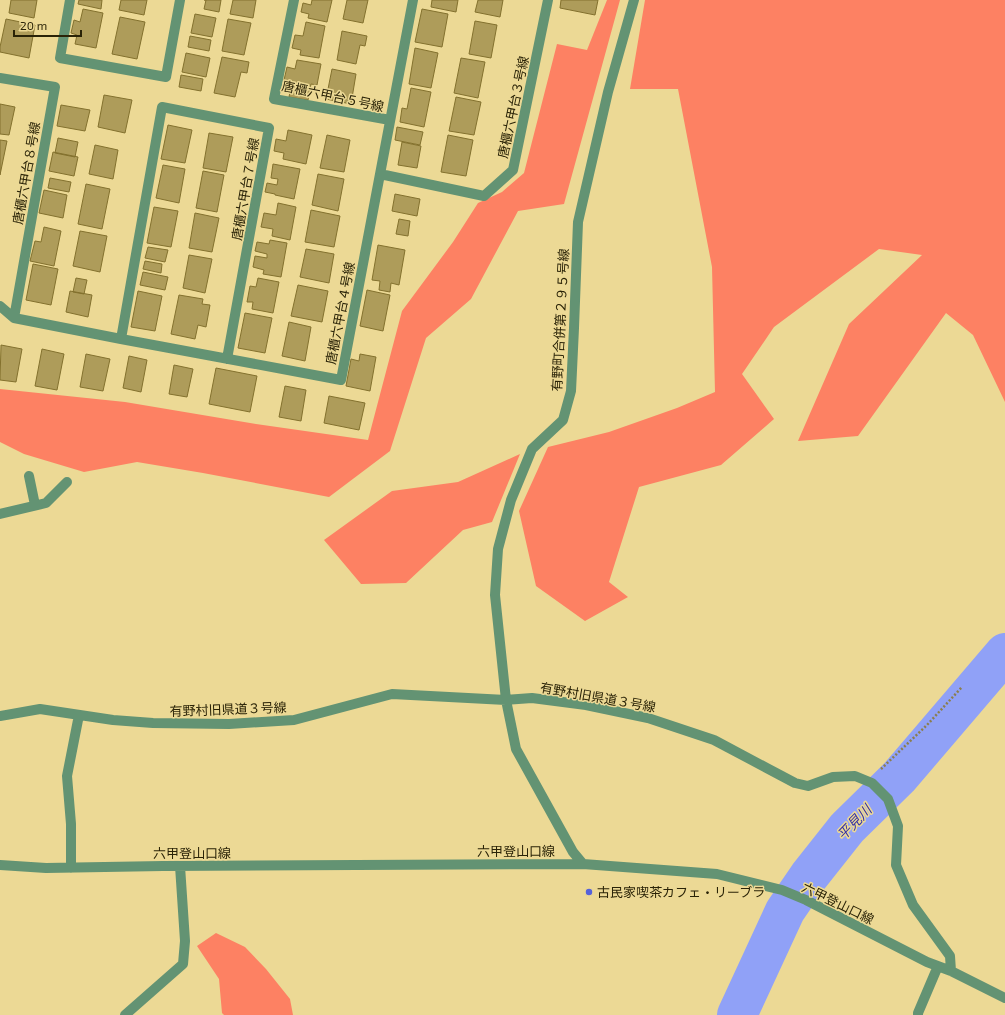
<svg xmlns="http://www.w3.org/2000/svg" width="1005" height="1015" font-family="'Exo 2','Noto Sans JP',sans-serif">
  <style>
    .forest { fill: #fd8163 }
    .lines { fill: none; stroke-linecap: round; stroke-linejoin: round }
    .river { stroke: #90a1f7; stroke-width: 40 }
    .building { fill: #ae9c5a; stroke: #83712e }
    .path { stroke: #8b7e4e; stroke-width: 2.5; stroke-dasharray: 2 2; stroke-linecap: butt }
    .minor { stroke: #639373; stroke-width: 10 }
    .poi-dot { fill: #5662d9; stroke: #ecd995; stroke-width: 1.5 }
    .labels { text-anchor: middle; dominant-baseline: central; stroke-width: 3; stroke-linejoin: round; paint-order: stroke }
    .street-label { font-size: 13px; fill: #2a2307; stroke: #ecd995 }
    .poi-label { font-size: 13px; fill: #2a2307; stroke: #ecd995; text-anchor: start }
    .water-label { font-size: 14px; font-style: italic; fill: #312ea8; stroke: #ecd995 }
  </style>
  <rect width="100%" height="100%" fill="#ecd995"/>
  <path class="forest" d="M607 0H620L564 204 518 211 471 299 426 338 390 451 329 497 203 473 137 462 84 472 24 454 0 442V389L125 402 256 424 368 440 402 311 453 242 478 203 502 192 524 173 557 44 587 50Z
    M645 0H1005V402L973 335 946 313 858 436 798 441 849 324 922 255 879 249 774 327 742 374 774 419 721 465 639 487 609 582 628 597 585 621 536 586 519 511 548 447 609 432 677 408 715 392 712 267 678 89H630Z
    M520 454 492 522 463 530 406 583 361 584 324 540 392 491 458 482Z
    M216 933 245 947 266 969 290 999 293 1015H224L222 1013 219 979 197 946Z"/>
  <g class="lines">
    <path class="river" d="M737 1015 785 911 809 876 847 828 899 777 1005 653"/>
  </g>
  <path class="building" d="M11 0H37L34 18 9 13Z
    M79 0H102L101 9 78 4Z
    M121 0H147L144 15 119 10Z
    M204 0H221L219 12 204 9 206 0Z
    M233 0H256L253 18 230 14Z
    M312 0H332L327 22 308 18 309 14 301 12 303 3 311 5Z
    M347 0H368L363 23 343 19Z
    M432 0H458L456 12 431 7Z
    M478 0H503L500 17 475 12Z
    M561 0H598L595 15 560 8Z
    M83 9 103 13 96 48 75 44 77 35 71 33 74 20 80 22Z
    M422 9 448 14 442 47 415 42Z
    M195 14 216 18 212 37 191 33Z
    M120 17 145 22 137 59 112 54Z
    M6 19 35 25 29 58 0 52V47Z
    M228 19 251 23 244 55 222 51Z
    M475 21 497 25 491 58 469 54Z
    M306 22 325 26 319 58 300 55 301 50 292 48 295 35 303 36Z
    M342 31 367 36 365 46 360 45 356 64 337 60Z
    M190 36 211 40 209 51 188 47Z
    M415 48 438 53 431 88 409 84Z
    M186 53 210 58 206 77 182 72Z
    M222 57 249 62 247 73 241 72 235 97 214 93Z
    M461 58 485 62 478 98 454 93Z
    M297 60 321 64 317 85 311 84 308 100 289 97 292 82 284 80 287 67 295 69Z
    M332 69 356 74 351 104 326 99Z
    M181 75 203 79 201 91 179 87Z
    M411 88 431 92 424 127 400 122 402 108 407 109Z
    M104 95 132 100 125 133 98 127Z
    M456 97 481 102 474 135 449 131Z
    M0 104 15 107 9 135 0 134Z
    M61 105 90 110 85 131 57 126Z
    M168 125 192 130 185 163 161 159Z
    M397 127 423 132 420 145 395 140Z
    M288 130 312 135 306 164 283 159 284 153 274 151 276 139 286 141Z
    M209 133 233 137 226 172 203 168Z
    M327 135 350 140 344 172 320 168Z
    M448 135 473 140 466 176 441 172Z
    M58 138 78 142 75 157 55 153Z
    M0 140 7 141 0 175Z
    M402 142 421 146 417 168 398 165Z
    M95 145 118 150 113 179 89 174Z
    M53 152 78 157 74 176 49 171Z
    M273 164 300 169 294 199 275 195V194L265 192 267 183 277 185 278 179 271 178Z
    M163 165 185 169 179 203 156 198Z
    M203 171 224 175 217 212 196 208Z
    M318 174 344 179 338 211 312 205Z
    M50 178 71 182 69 192 48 188Z
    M86 184 110 189 102 229 78 224Z
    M44 190 67 195 63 218 39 213Z
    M395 194 420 199 417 216 392 211Z
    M278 203 296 207 290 240 272 236 273 229 261 227 264 213 276 215Z
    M154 207 178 211 171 247 147 243Z
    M311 210 340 216 334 247 305 242Z
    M195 213 219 218 212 252 189 248Z
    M399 219 410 221 408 236 396 234Z
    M44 227 61 231 54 266 30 261 35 241 41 242Z
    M80 231 107 236 100 272 73 266Z
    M270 240 287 243 281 277 263 274 264 270 253 267 255 256 267 258V254L255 251 257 242 269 244Z
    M378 245 405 250 399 285 391 283 390 292 379 290 380 281 372 280Z
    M148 247 168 250 165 262 145 258Z
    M306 249 334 254 329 283 300 277Z
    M189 255 212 259 205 293 183 288Z
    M145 261 162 264 161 273 143 269Z
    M33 264 58 269 51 305 26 300Z
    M143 272 168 277 165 290 140 285Z
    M76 278 87 280 84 294 73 292Z
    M258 278 279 282 273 313 252 309 253 302H247L250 286 256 287Z
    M298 285 328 291 322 322 291 316Z
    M367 290 390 295 383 331 360 326Z
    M70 291 92 295 88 317 66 312Z
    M138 291 162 296 155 331 131 327Z
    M179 295 203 299 202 304 210 305 206 327 198 325 195 339 171 334Z
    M245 313 272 318 265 353 238 348Z
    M289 322 311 327 305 361 282 356Z
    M1 345 22 349 16 382 0 380Z
    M42 349 64 354 57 390 35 386Z
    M86 354 110 359 103 391 80 387Z
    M360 354 376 357 370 391 346 386 351 359 359 361Z
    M129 356 147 360 141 392 123 388Z
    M174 365 193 369 187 397 169 394Z
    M216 368 257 376 250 412 209 404Z
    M285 386 306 390 301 421 279 417Z
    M329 396 365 403 359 430 324 423Z"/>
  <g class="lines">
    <path class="path" d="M881 769 927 725 962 687"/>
    <path class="minor" d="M70 0 60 58 166 77 180 0
      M294 0 274 99 390 120
      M0 78 55 87 14 318
      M380 174 484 196 513 170 548 0
      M0 306 14 318 121 339 341 380 413 0
      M121 339 162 107 269 128 227 359
      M29 476 35 505
      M0 514 46 503 67 482
      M0 716 40 709 113 720 153 723 229 724 294 720 392 694 506 700 532 698 586 705 648 718 714 740 795 783 808 786 833 777 855 776 872 783 888 799 898 826 896 865 913 905 950 956 951 971
      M583 864 573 852 516 749 506 700 495 595 498 549 511 500 532 449 563 420 571 391 574 328 578 222 608 92 634 0
      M0 865 46 868 163 866 583 864 717 874 782 890 806 900 927 962 951 971 1005 998
      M71 868V824L67 776 79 715
      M125 1015 183 964 185 941 180 866
      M918 1015V1013L938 966"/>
  </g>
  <circle class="poi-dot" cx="589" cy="892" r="4"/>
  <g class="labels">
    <g class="street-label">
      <text transform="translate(333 96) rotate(12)">唐櫃六甲台５号線</text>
      <text transform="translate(513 107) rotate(-78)">唐櫃六甲台３号線</text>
      <text transform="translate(26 173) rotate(-80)">唐櫃六甲台８号線</text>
      <text transform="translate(245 189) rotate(-80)">唐櫃六甲台７号線</text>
      <text transform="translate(340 313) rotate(-79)">唐櫃六甲台４号線</text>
      <text transform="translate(560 320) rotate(-87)">有野町合併第２９５号線</text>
      <text transform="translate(598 697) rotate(10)">有野村旧県道３号線</text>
      <text transform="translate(228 709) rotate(-2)">有野村旧県道３号線</text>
      <text x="516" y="851">六甲登山口線</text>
      <text x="192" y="853">六甲登山口線</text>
      <text transform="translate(838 903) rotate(26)">六甲登山口線</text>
    </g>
    <g class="poi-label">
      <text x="597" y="892">古民家喫茶カフェ・リーブラ</text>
    </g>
    <g class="water-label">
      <text transform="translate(854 822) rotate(-46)">平見川</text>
    </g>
  </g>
  <path d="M14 30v6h67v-6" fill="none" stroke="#2a2307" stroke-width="2"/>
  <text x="20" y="30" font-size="12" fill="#2a2307" stroke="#ecd995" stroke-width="3" paint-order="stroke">20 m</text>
</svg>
